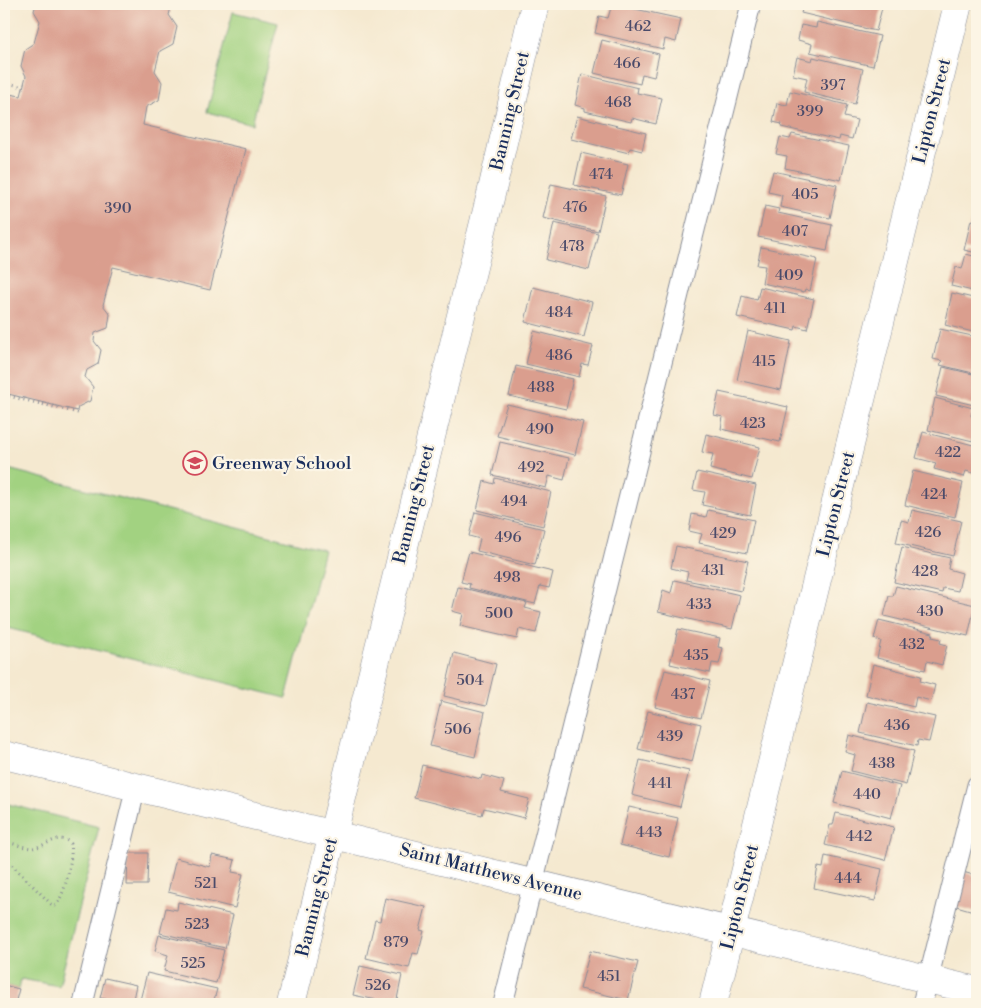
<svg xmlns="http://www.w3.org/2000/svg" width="981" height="1008" font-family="'Libre Bodoni',serif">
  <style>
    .green { fill: #a2d281; stroke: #5e8070 }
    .building { fill: #da9e8e }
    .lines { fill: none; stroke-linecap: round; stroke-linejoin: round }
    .service-casing { stroke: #888c97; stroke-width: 21 }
    .minor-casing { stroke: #888c97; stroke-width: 29 }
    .tertiary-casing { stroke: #888c97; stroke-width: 29 }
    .path { stroke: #888c97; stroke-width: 3; stroke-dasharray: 1 4; stroke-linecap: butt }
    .service { stroke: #fff; stroke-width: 19 }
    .minor { stroke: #fff; stroke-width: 28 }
    .tertiary { stroke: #fff; stroke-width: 28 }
    .labels { text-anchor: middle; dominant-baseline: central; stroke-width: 4.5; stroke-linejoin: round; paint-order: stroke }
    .number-label { font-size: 15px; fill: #4b4b6a }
    .street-label { font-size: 18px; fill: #1b2f5e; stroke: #fcf5e5 }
    .poi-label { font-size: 18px; fill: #1b2f5e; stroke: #fcf5e5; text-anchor: start }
  </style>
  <rect width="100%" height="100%" fill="#fcf5e5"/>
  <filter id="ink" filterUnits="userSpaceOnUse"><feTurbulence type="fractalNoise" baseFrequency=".02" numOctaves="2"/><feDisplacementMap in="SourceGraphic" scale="10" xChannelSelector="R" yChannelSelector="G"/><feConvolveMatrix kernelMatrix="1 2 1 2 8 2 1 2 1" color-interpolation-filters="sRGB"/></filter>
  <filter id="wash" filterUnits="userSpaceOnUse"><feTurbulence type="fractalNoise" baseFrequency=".0096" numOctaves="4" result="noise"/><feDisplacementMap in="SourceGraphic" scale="20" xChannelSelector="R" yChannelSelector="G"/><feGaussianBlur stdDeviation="1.12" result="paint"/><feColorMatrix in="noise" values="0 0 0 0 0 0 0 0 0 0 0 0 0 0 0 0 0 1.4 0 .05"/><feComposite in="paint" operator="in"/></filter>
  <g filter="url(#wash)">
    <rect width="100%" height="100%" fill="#f5e9d0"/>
    <path class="green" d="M233 12 278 23 252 124 207 112Z
      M4 468 324 550 286 698 4 627Z
      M4 803 99 827 59 986 21 979 19 989 4 985Z"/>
    <g id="blocks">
      <path class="building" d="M36 4H172L169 15 177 27 173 44 160 51 155 71 162 82 159 100 146 107 143 125 246 149 210 290 113 267 103 305 110 314 108 328 95 333 94 341 101 350 98 364 87 370 85 377 93 387 90 401 78 407 77 411 4 393V101L9 94 21 96 26 76 21 66 25 49 34 43 40 21 34 11Z
        M612 4 681 19 676 42 665 39 663 49 595 33 599 16 608 18Z
        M644 4H680L678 9 667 7 666 10Z
        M804 4H883L876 31 801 13Z
        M817 22 880 36 873 66 810 52 812 44 798 40 801 25 816 28Z
        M602 40 659 54 654 77 642 74 640 84 594 73Z
        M797 57 812 61 813 57 863 69 855 104 804 92 807 78 793 75Z
        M582 74 638 88 637 93 662 98 656 124 632 118 631 122 585 111V108L575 105Z
        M790 91 847 105 844 117 857 120 852 139 840 136 839 140 781 127 782 124 773 122 777 103 787 105Z
        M577 116 646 133 642 151 630 148 629 153 571 139Z
        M792 134 849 146 841 180 785 168 787 156 776 154 780 137 790 139Z
        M581 153 628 164 621 195 574 185Z
        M773 171 837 185 830 218 780 207 782 195 768 192Z
        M551 184 606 196 598 231 543 218Z
        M765 206 779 209 778 213 832 225 827 251 758 237Z
        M971 220 977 222V253L964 250Z
        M554 223 598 233 589 270 546 260Z
        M761 247 817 259 810 291 805 289 804 292 762 283 765 266 757 265Z
        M966 254 977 257V292L951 286 956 267 962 269Z
        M533 287 592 302 584 337 525 322Z
        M760 287 814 299 807 329 796 326 795 330 737 317 742 296 757 300Z
        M952 293 977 299V333L945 325Z
        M940 329 977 337V374L940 365 942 361 933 359Z
        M534 331 593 346 588 365 582 364 579 377 526 364Z
        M748 331 791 341 781 390 737 380Z
        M516 366 573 379 566 409 509 396Z
        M943 367 977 375V403L974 402V405L936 396Z
        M719 392 788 407 780 442 721 429 723 417 714 415Z
        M935 398 973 408 971 416 977 418V442L928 430Z
        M507 404 583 422 575 455 497 436Z
        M923 432 977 446V474L966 471 964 477 934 469 936 463 916 458Z
        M706 434 760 447 752 479 710 469 713 454 702 452Z
        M500 442 569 458 564 480 549 476 546 488 492 475Z
        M913 471 963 483 955 517 905 505Z
        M697 472 756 485 750 515 702 505 705 492 693 490Z
        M495 478 551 492 543 526 477 510 484 481 494 484Z
        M708 510 754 520 747 553 699 543 702 534 689 531 692 514 706 517Z
        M912 510 961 521 953 556 896 543 901 520 909 522Z
        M475 512 544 529 535 565 477 551 480 539 469 536Z
        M676 546 748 561 741 591 686 580 688 572 671 568Z
        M902 547 950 558 948 569 962 573 958 591 943 588 942 593 894 582Z
        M469 552 553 572 549 588 540 586 535 604 469 588 470 584 461 582Z
        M674 580 740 595 732 629 658 612 663 590 671 593Z
        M896 586 975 605 968 636 884 616 889 596H893Z
        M458 587 527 603 525 608 541 612 536 633 519 629 517 639 460 626 463 614 452 611Z
        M879 620 933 633 932 637 941 639 940 643 947 645 942 665 927 661 925 670 877 658 881 641 874 639Z
        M678 629 720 638 718 647 723 648 719 664 712 663 710 673 670 664Z
        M454 653 496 664 486 706 444 696Z
        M873 664 921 676 920 681 935 685 931 701 916 697 914 707 866 695Z
        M665 670 710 681 701 718 655 707Z
        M441 701 485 712 475 757 430 746Z
        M867 702 935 717 929 742 918 740 917 746 860 733Z
        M648 711 701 724 692 762 638 749Z
        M849 735 914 751 906 785 851 771 855 755 845 752Z
        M640 760 689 771 680 807 632 795Z
        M422 765 481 779 482 775 504 781 501 792 529 799 524 818 484 808 482 815 414 798Z
        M842 771 900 786 891 818 834 803Z
        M629 807 678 818 669 857 620 845Z
        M836 813 894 827 885 860 825 845 830 825H833Z
        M128 853H148L147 885H127Z
        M212 855 235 860 232 872 243 874 235 908 168 892 176 858 210 867Z
        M825 856 882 869 875 901 814 888 818 867 823 868Z
        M963 872 977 876V912L953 905Z
        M385 898 426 907 420 930 424 931 418 954 413 953 409 968 366 958 375 920 380 921Z
        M178 902 233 915 225 948 160 933 166 908 177 910Z
        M159 935 224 950 216 983 164 971 168 955 155 951Z
        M590 951 638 962 628 1000 580 989Z
        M360 966 402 975 396 1004 353 995Z
        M147 973 217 989 213 1004H139Z
        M105 978 136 985 132 1004 100 998Z
        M4 985 19 989 15 1004H4Z"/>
    </g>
  </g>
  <g filter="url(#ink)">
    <use href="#blocks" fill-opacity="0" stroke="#888c97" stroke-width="1"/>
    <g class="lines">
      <g class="service-casing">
        <path id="service" d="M83 1004 136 787
          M503 1004 751 4
          M922 1004 977 785"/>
      </g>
      <g class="minor-casing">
        <path id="minor" d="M291 1004 492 190 535 4
          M713 1004 958 4"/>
      </g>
      <g class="tertiary-casing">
        <path id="tertiary" d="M4 755 977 991"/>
      </g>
      <path class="path" d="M4 82 23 87
        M4 395 78 413
        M4 841C12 843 22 847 31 848 45 848 59 831 71 844 73 857 65 897 55 906L51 904 4 857"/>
      <use href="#service" class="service"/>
      <use href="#minor" class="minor"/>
      <use href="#tertiary" class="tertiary"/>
    </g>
  </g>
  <defs>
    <g id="school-ring" transform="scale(1.25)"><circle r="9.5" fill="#fcf5e5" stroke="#d1495b" stroke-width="1.5"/><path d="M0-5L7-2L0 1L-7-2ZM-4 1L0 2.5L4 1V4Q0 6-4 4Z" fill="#d1495b"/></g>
  </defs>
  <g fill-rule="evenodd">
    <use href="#school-ring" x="195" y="463"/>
  </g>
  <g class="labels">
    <g class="number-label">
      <text x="638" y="26">462</text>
      <text x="627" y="63">466</text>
      <text x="833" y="85">397</text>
      <text x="618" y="102">468</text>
      <text x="810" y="111">399</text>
      <text x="601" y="174">474</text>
      <text x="805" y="194">405</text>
      <text x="575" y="207">476</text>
      <text x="118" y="208">390</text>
      <text x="795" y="231">407</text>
      <text x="572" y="246">478</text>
      <text x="789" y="275">409</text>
      <text x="775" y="308">411</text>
      <text x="559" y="312">484</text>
      <text x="559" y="355">486</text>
      <text x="764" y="361">415</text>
      <text x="541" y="387">488</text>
      <text x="753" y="423">423</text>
      <text x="540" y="429">490</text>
      <text x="948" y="452">422</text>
      <text x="531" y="467">492</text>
      <text x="934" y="494">424</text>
      <text x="514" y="501">494</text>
      <text x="928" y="532">426</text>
      <text x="723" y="533">429</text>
      <text x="508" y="537">496</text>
      <text x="713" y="570">431</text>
      <text x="925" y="571">428</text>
      <text x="507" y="577">498</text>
      <text x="699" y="604">433</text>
      <text x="930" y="611">430</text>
      <text x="499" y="613">500</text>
      <text x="912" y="644">432</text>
      <text x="696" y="655">435</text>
      <text x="470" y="680">504</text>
      <text x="683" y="694">437</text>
      <text x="897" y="725">436</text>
      <text x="458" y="729">506</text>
      <text x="670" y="736">439</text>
      <text x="882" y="763">438</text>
      <text x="660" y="783">441</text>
      <text x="867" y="794">440</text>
      <text x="649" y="832">443</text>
      <text x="859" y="836">442</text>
      <text x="848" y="878">444</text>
      <text x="206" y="883">521</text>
      <text x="197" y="924">523</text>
      <text x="396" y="942">879</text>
      <text x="193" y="963">525</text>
      <text x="609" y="976">451</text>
      <text x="378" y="985">526</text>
    </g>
    <g class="street-label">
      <text transform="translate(510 111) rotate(-77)">Banning Street</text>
      <text transform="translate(932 111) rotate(-76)">Lipton Street</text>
      <text transform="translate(414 504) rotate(-76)">Banning Street</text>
      <text transform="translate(836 504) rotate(-76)">Lipton Street</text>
      <text transform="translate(491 872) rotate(14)">Saint Matthews Avenue</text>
      <text transform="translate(317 897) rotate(-76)">Banning Street</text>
      <text transform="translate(740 897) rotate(-76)">Lipton Street</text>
    </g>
    <g class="poi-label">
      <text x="212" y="463">Greenway School</text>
    </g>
  </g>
  <rect width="981" height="1008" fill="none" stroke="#fcf5e5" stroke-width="20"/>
</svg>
